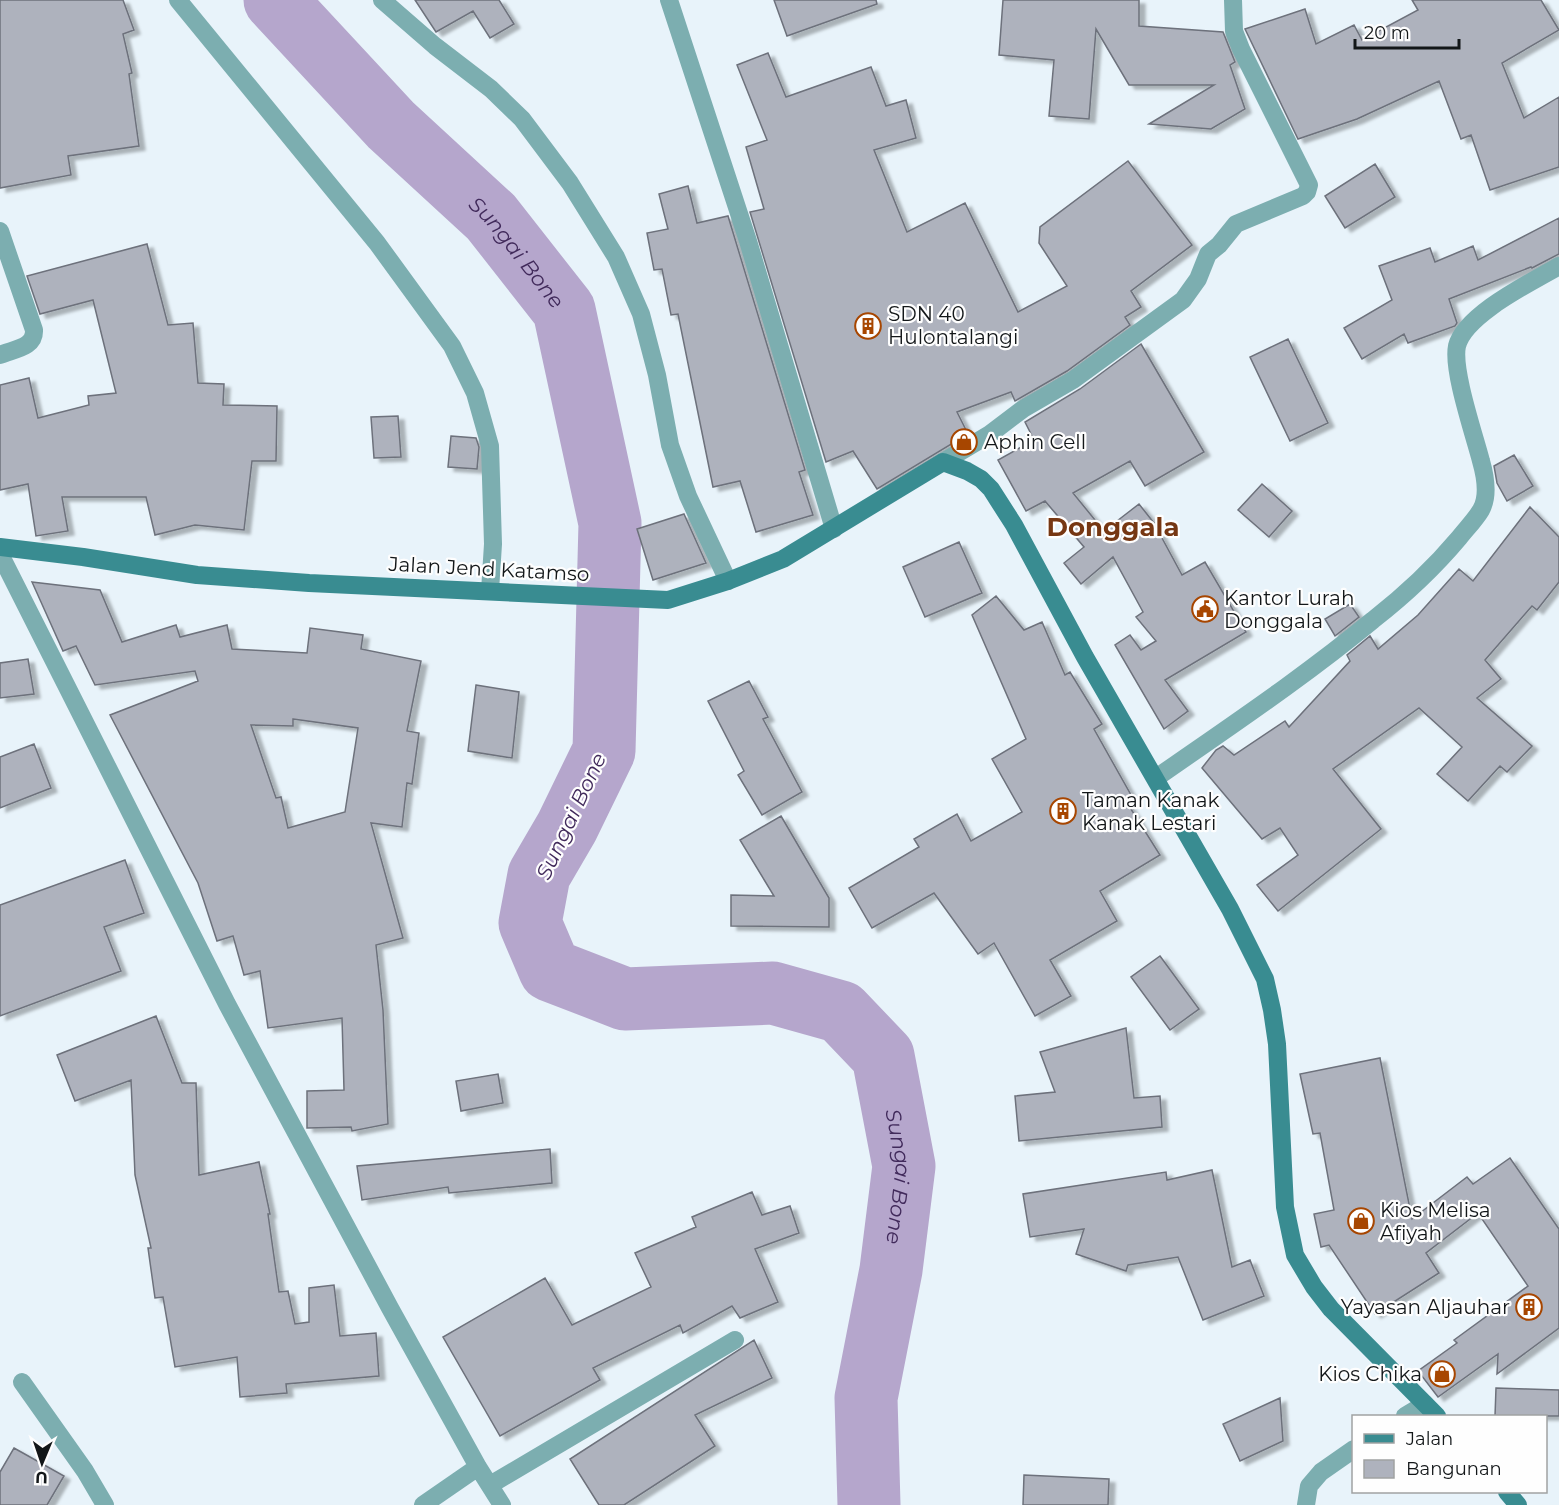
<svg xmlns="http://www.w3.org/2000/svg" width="1559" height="1505" font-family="Montserrat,sans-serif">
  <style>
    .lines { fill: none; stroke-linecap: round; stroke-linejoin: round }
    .river { stroke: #b5a6cc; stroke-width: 63 }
    .building { fill: #aeb2bd; stroke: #6d717b; stroke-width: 1.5; fill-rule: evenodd; filter: url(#shadow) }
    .street { stroke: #7caeb0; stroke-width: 18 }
    .secondary { stroke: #398c91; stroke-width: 18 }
    .labels { text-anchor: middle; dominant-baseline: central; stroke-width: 4.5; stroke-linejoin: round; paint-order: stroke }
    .poi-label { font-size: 20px; fill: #131719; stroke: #fefefe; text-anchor: start }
    .street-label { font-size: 20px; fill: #131719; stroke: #fefefe }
    .water-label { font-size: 21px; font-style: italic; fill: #412a5b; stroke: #fefefe }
    .district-label { font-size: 26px; font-weight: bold; fill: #763713; stroke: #fefefe }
  </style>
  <defs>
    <filter id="shadow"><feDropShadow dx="6" dy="4" stdDeviation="1.5" flood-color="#0004"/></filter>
  </defs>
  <rect width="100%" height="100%" fill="#e8f3fa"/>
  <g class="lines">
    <path class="river" id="s1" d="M275 0 391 125 491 217 564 310 610 523 604 751 567 827 539 875 530 923 550 970 625 999 773 993 841 1012 883 1056 904 1166 891 1270 866 1398 869 1505"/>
  </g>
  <path class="building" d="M0 0H123L134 30 123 34 132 73 129 74 139 146 68 156 71 175 0 188Z
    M415 0H499L514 24 490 38 473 11 436 32Z
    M774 0H876L877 4 787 36Z
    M1003 0H1139V26L1223 32 1235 62 1230 65 1245 109 1211 129 1149 124 1214 85H1129L1096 29 1089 119 1049 116 1054 60 999 55Z
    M1412 0H1541L1559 30 1502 63 1524 118 1559 97V167L1490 190 1471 135 1461 139 1439 81 1357 119 1298 139 1245 29 1305 9 1316 44 1354 25 1362 40 1418 10Z
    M768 53 786 97 871 67 886 106 906 100 916 138 874 150 907 232 965 203 1018 312 1067 286 1039 243 1040 227 1128 161 1192 245 1131 291 1141 307 1125 317 1130 325 1067 371 1015 401 1011 392 957 412 968 434 877 489 853 451 826 462 750 212 764 209 746 147 767 140 737 65Z
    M1375 164 1395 197 1345 228 1325 196Z
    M688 186 697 223 728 216 805 470 799 472 813 515 756 532 740 481 713 487 678 314 671 315 662 269 654 270 647 233 668 229 659 194Z
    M1559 218V254L1532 268 1531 267 1449 299 1457 323 1455 326 1408 343 1404 334 1362 359 1344 328 1392 300 1379 266 1430 248 1435 262 1473 246 1478 260Z
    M147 244 168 325 193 323 198 383 224 384 223 405 277 406 276 461H252L244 530 195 525 155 535 146 497H62L68 531 36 536 28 484 0 490V385L29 378 38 418 89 405 88 396 116 393 93 300 40 314 27 276Z
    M1288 339 1328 423 1290 441 1250 357Z
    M1141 344 1204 452 1145 486 1130 461 1073 493 1104 531 1139 504 1154 523 1135 539 1156 527 1182 575 1205 562 1246 632 1165 680 1188 711 1164 729 1115 645 1130 635 1141 650 1156 641 1136 617 1143 612 1113 557 1081 584 1064 563 1084 547 1045 501 1026 511 998 460 1034 440 1025 422 1080 389Z
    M398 416 401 457 374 458 371 417Z
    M451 436 476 438 479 447 477 469 448 467Z
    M1514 455 1533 486 1507 501 1497 483 1494 466Z
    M1262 484 1292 511 1269 537 1238 510Z
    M1530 507 1559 537V582L1537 610 1532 606 1485 660 1501 679 1477 698 1532 746 1507 772 1500 766 1468 801 1437 774 1462 747 1419 708 1333 769 1381 829 1278 911 1257 885 1298 855 1280 828 1262 839 1202 768 1216 750 1223 746 1234 755 1285 721 1289 727 1350 661 1347 655 1370 636 1378 649 1418 615 1459 569 1473 581Z
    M684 514 706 563 653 580 637 529Z
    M959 542 982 593 925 617 903 567Z
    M32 582 100 590 122 642 176 625 180 637 227 625 232 649 307 653 310 628 363 635 361 649 421 661 407 731 419 733 412 784 407 783 402 827 371 823 403 938 376 945 383 1010 388 1124 352 1131 351 1127 307 1128V1091L344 1090 342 1018 268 1028 260 971 244 975 233 936 217 941 198 883 110 715 198 681 195 671 95 685 76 646 63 651ZM293 719 358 728 345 812 288 828 281 797 276 798 251 725 293 726Z
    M996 596 1024 630 1042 622 1065 675 1070 672 1102 724 1094 729 1131 795 1124 798 1160 855 1100 891 1117 921 1050 960 1071 996 1035 1016 994 943 978 954 934 893 872 928 849 888 919 847 914 839 957 814 971 841 1022 812 992 759 1026 739 972 615Z
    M1350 604 1359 617 1335 636 1325 619Z
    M28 659 34 694 0 698V663Z
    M749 681 768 717 763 719 802 792 762 815 738 775 744 771 708 701Z
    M476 685 519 692 512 758 468 751Z
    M34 744 51 788 0 808V757Z
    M781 816 829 898V927L731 926V895L774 896 740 840Z
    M125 860 144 913 104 927 121 971 0 1016V905Z
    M1160 956 1199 1009 1170 1030 1131 977Z
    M156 1016 182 1083H196L199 1175 259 1162 270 1214H268L279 1292 288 1291 295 1324 309 1322V1288L334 1285 340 1336 376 1333 379 1376 286 1384 287 1393 240 1397 237 1357 175 1367 163 1297 155 1298 148 1248H151L135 1175 131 1080 75 1101 57 1055Z
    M1126 1028 1134 1098 1160 1096 1162 1127 1019 1141 1015 1096 1055 1092 1040 1052Z
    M1380 1058 1412 1219 1467 1177 1473 1184 1510 1158 1559 1229V1328L1497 1374 1498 1354 1438 1397 1418 1371 1457 1343 1454 1340 1528 1286 1478 1213 1426 1253 1439 1273 1375 1314 1329 1245 1321 1247 1314 1214 1334 1210 1320 1133 1313 1134 1300 1074Z
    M498 1074 503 1103 461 1111 456 1081Z
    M550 1149 552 1183 449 1193 448 1187 362 1200 357 1166Z
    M1212 1170 1232 1267 1250 1260 1264 1296 1203 1320 1178 1257 1128 1265 1126 1271 1076 1254 1084 1229 1030 1237 1023 1194 1166 1172 1167 1180Z
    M752 1192 762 1215 790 1206 799 1233 755 1249 778 1302 740 1318 732 1306 683 1333 680 1325 593 1368 600 1380 500 1436 443 1337 545 1278 572 1325 651 1287 635 1253 696 1227 692 1217Z
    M754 1340 772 1378 695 1415 715 1446 624 1505H599L570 1459Z
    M1496 1388 1559 1390V1416H1495Z
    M1280 1398 1283 1441 1240 1461 1223 1424Z
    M14 1448 64 1476 47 1505H0V1472Z
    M1024 1475 1109 1479 1108 1505H1023Z"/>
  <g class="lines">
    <path class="street" d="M178 0 377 243 452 346 475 393 490 446 493 544 490 591
      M382 0 435 46 491 89 522 119 570 183 616 257 641 314 657 375 670 445 688 496 728 581
      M669 0 748 241 834 529
      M0 231 34 330C35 348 14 349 0 355
      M943 462 990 434 1023 409 1073 380 1183 300 1198 279 1208 254 1219 245 1236 224 1303 196 1307 192 1309 185 1241 49 1234 31 1233 0
      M0 554 227 1004 390 1308 478 1467 502 1505
      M1156 778C1229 727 1304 677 1373 620 1405 595 1433 569 1459 538 1466 529 1475 520 1481 510 1489 496 1485 475 1481 461 1474 434 1452 370 1457 346 1465 314 1532 282 1559 266
      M22 1382 85 1471 105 1505
      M1405 1416 1425 1404
      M490 1485 735 1340
      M423 1505 478 1467
      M1306 1505 1309 1486 1321 1472 1354 1449"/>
    <path class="secondary" d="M0 547 83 557 197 575 309 583 668 600 728 581 783 559 943 462 967 471 981 479 991 489 1014 525 1085 657 1230 909 1265 979 1272 1010 1277 1044 1285 1207 1295 1255 1314 1287 1331 1309 1437 1416
      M1507 1492 1518 1505"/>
  </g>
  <defs>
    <g id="building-ring" transform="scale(1.35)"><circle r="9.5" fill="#fefefe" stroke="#a74600" stroke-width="1.5"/><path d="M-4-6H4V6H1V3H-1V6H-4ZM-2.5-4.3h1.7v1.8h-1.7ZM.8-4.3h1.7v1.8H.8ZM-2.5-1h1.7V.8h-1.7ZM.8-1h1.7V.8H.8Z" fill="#a74600"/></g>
    <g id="shop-ring" transform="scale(1.35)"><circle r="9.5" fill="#fefefe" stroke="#a74600" stroke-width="1.5"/><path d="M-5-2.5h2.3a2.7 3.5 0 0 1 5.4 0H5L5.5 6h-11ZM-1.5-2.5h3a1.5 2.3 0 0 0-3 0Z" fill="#a74600"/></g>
    <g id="civic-ring" transform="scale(1.35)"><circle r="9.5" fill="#fefefe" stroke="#a74600" stroke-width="1.5"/><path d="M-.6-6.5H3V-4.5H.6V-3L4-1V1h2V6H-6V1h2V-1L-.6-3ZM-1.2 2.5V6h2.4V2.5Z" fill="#a74600"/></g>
  </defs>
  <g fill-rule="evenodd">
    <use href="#building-ring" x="868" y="326"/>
    <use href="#shop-ring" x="964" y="442"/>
    <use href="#civic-ring" x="1205" y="609"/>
    <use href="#building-ring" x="1063" y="811"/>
    <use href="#shop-ring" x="1361" y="1221"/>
    <use href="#building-ring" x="1529" y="1307"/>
    <use href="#shop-ring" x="1442" y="1374"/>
  </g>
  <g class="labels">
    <g class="poi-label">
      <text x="888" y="314">SDN 40<tspan x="888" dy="23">Hulontalangi</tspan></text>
      <text x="984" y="442">Aphin Cell</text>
      <text x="1224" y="598">Kantor Lurah<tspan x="1224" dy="23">Donggala</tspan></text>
      <text x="1082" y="800">Taman Kanak<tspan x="1082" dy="23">Kanak Lestari</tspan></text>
      <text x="1380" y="1210">Kios Melisa<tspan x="1380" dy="23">Afiyah</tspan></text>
      <text x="1510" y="1307" text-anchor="end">Yayasan Aljauhar</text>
      <text x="1422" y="1374" text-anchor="end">Kios Chika</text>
    </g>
    <g class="street-label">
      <text transform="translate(489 569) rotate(3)">Jalan Jend Katamso</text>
    </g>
    <g class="water-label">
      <text stroke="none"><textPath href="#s1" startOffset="350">Sungai Bone</textPath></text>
      <text transform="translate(571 816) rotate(-65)">Sungai Bone</text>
      <text stroke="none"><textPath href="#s1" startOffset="1593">Sungai Bone</textPath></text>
    </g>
    <g class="district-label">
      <text x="1113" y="527">Donggala</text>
    </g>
  </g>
  <rect x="1352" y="1415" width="195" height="78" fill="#fefefe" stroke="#a0a2a2" stroke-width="1.5"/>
  <rect x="1364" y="1434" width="30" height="9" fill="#398c91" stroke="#a0a2a2" stroke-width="1.5"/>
  <text x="1406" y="1445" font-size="18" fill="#131719">Jalan</text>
  <rect x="1364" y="1460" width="30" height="18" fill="#aeb2bd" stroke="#a0a2a2" stroke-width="1.5"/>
  <text x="1406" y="1475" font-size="18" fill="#131719">Bangunan</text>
  <g transform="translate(42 1463) rotate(182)" stroke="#fefefe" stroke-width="4.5" paint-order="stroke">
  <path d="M0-4.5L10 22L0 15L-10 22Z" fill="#131719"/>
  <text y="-9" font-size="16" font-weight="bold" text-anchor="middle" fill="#131719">U</text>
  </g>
  <path d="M1355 39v9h104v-9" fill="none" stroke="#131719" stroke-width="3"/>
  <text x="1364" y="39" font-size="18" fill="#131719" stroke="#fefefe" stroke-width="4.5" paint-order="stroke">20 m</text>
</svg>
